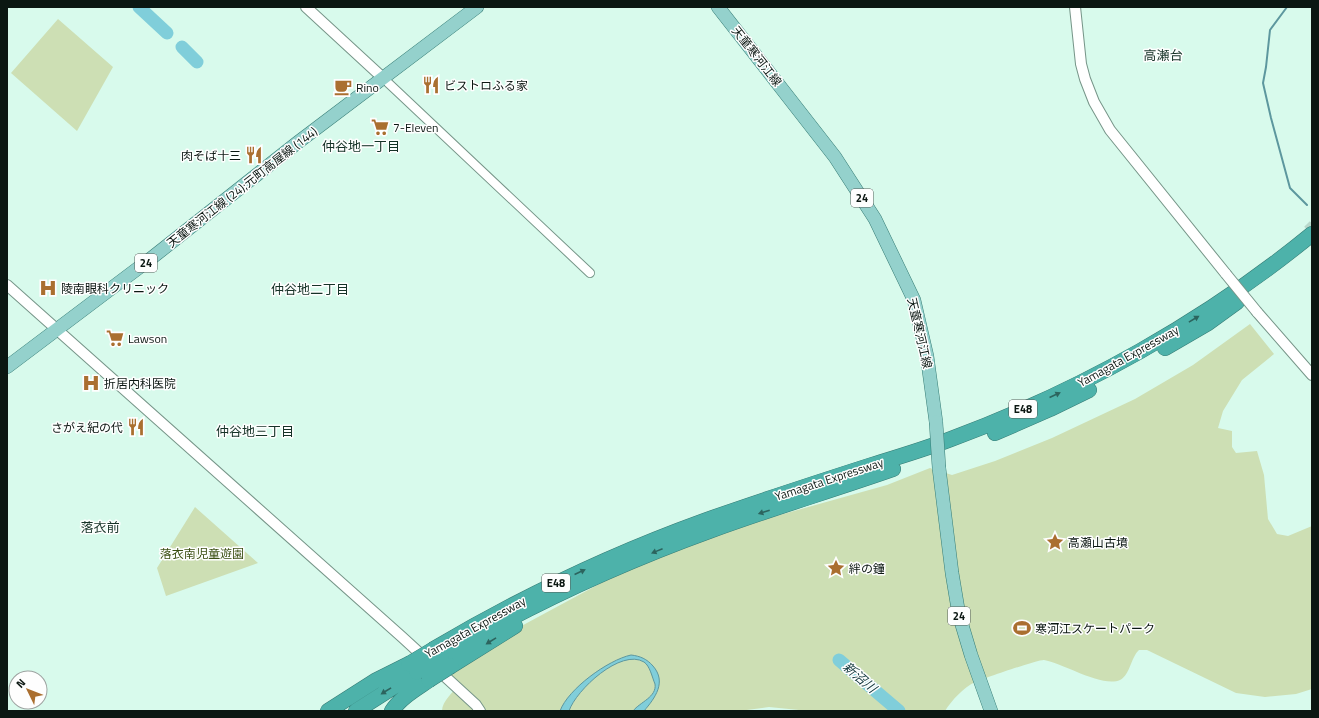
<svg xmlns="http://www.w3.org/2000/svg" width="1319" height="718" font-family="'Titillium Web','Noto Sans JP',sans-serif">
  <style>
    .green { fill: #cddfb4 }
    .water { fill: #80ceda; stroke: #5d979e }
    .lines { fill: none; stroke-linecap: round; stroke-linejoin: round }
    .stream { stroke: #5d979e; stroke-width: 2 }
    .river { stroke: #80ceda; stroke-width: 13 }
    .minor-tunnel { stroke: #b9d8cb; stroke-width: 8; stroke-dasharray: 8 4; stroke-linecap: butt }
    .minor-casing { stroke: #769588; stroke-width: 10 }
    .tertiary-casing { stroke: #769588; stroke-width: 12 }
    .primary-casing { stroke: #367c75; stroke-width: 14 }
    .motorway-casing { stroke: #367c75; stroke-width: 16 }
    .minor { stroke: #fff; stroke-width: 8 }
    .tertiary { stroke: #fff; stroke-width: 10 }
    .primary { stroke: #94d1cc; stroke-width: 13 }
    .motorway { stroke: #4db2aa; stroke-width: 15 }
    .tertiary-bridge-casing { stroke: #769588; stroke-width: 12; stroke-linecap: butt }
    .primary-bridge-casing { stroke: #367c75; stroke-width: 14; stroke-linecap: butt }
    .motorway-bridge-casing { stroke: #367c75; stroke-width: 16; stroke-linecap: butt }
    .tertiary-bridge { stroke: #fff; stroke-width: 10 }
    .primary-bridge { stroke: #94d1cc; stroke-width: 13 }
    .motorway-bridge { stroke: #4db2aa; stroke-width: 15 }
    .oneway { fill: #2c645e }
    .labels { text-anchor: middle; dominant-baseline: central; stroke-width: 3; stroke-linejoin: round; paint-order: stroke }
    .shield { fill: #fefefe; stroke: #545c59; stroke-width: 1 }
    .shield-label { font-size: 11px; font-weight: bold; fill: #0b1712 }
    .street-label { font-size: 12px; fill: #0b1712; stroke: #fefefe }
    .poi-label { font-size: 12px; fill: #0b1712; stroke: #fefefe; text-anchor: start }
    .park-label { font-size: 12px; fill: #3b4f13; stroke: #fefefe }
    .neighbourhood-label { font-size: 13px; fill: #153227; stroke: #fefefe }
    .water-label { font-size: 13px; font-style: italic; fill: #11373d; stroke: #fefefe }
  </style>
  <rect width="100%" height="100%" fill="#d8faec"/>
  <path class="green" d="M58 19 113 67 77 131 11 73Z
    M1250 324 1274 354 1242 380 1223 411 1218 428 1232 431V447L1236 453 1257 451 1264 475 1268 519 1277 534 1288 536 1312 526V689L1296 694 1265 697 1236 693 1147 650H1139C1131 657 1130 675 1120 680 1102 688 1063 663 1044 660 1040 659 982 679 975 682 963 688 952 700 945 711H809L769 707 739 711H442C442 701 454 691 460 684L450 673 514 630 614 576 656 556 769 518 887 485 930 468 952 475 995 461 1052 438 1135 399 1193 365Z
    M195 507 258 563 166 596 157 568Z"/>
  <path class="water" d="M631 655C640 656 647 659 653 666 667 682 655 698 644 711H633C640 702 657 697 655 684 652 677 650 666 644 662 621 648 576 690 569 711H560C568 689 608 660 631 655Z"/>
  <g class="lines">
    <path class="stream" d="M1287 7 1270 30 1266 67 1263 83 1271 118 1290 188 1307 205"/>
    <path class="river" d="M139 7 167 33
      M182 47 197 62
      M839 660 899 711"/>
    <path class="minor-tunnel" d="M1307 224 1312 229"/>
    <g class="minor-casing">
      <path id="minor" d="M383 78 590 273"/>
    </g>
    <g class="tertiary-casing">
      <path id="tertiary" d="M306 7 383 78
        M1075 7 1081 64 1085 79 1094 102 1110 130 1226 274
        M7 285 402 637 476 705 480 711
        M1257 312 1312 375"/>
    </g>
    <g class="primary-casing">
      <path id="primary" d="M718 7 835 157 875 219 914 300 927 356 936 422
        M7 367 149 260 297 143 477 7
        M939 468 952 573 959 615 971 655 991 711"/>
    </g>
    <g class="motorway-casing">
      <path id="motorway" d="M1165 348 1208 323 1237 302
        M995 433 1050 409 1089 390
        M434 649C520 598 610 555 704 521 760 501 816 483 872 465 898 457 925 449 951 439 1080 391 1206 321 1312 234
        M441 657C527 606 618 564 712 530 772 508 833 490 893 469
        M451 666 515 626
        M328 711 375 681 409 664
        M356 711 417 672
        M392 711C400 698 416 689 429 680"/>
    </g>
    <use href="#minor" class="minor"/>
    <use href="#tertiary" class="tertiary"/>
    <use href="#primary" class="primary"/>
    <use href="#motorway" class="motorway"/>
    <g class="tertiary-bridge-casing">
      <path id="tertiary-bridge" d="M1226 274 1257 312"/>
    </g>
    <g class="primary-bridge-casing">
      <path id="primary-bridge" d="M936 422 939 468"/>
    </g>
    <g class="motorway-bridge-casing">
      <path id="motorway-bridge" d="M409 664 434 649
        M417 672 441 657
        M429 680 451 666"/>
    </g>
    <use href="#tertiary-bridge" class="tertiary-bridge"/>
    <use href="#primary-bridge" class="primary-bridge"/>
    <use href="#motorway-bridge" class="motorway-bridge"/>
  </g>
  <defs><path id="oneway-solid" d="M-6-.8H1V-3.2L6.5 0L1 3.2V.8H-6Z"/></defs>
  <g class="oneway">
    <use href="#oneway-solid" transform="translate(1194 319) rotate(-31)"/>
    <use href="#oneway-solid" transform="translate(1055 395) rotate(-25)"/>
    <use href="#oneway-solid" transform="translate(764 512) rotate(162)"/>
    <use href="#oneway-solid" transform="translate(657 551) rotate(158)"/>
    <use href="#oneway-solid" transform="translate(580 572) rotate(-25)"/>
    <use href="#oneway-solid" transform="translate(491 641) rotate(148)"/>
    <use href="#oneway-solid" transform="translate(386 691) rotate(148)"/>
  </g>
  <defs>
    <g id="restaurant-bare" transform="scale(1.38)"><path d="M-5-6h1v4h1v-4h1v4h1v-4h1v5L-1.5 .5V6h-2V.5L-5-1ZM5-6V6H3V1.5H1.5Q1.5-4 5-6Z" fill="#aa6f30" stroke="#fefefe" stroke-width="2.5" paint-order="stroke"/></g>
    <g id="cafe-bare" transform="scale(1.38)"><path d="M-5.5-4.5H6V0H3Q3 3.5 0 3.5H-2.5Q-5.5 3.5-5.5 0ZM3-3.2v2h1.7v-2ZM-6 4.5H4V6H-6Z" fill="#aa6f30" stroke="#fefefe" stroke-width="2.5" paint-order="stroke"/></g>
    <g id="supermarket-bare" transform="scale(1.38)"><path d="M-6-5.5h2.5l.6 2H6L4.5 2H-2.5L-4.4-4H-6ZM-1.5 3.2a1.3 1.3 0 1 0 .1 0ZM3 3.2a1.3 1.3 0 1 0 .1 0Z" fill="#aa6f30" stroke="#fefefe" stroke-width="2.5" paint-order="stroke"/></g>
    <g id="hospital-bare" transform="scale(1.38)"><path d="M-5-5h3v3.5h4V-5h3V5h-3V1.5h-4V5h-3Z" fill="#aa6f30" stroke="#fefefe" stroke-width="2.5" paint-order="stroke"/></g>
    <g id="sight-bare" transform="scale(1.38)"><path d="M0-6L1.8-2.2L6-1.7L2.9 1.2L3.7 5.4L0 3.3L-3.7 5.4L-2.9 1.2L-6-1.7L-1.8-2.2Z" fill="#aa6f30" stroke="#fefefe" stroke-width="2.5" paint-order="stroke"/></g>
    <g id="stadium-bare" transform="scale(1.38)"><path d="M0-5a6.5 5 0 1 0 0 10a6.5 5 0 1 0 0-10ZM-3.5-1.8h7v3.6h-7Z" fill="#aa6f30" stroke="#fefefe" stroke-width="2.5" paint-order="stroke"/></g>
  </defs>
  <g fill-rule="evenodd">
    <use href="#restaurant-bare" x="431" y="85"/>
    <use href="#cafe-bare" x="343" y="87"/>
    <use href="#supermarket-bare" x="380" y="127"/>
    <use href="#restaurant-bare" x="254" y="155"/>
    <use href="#hospital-bare" x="48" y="288"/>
    <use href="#supermarket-bare" x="115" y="338"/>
    <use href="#hospital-bare" x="91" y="383"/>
    <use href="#restaurant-bare" x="136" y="427"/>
    <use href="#sight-bare" x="1055" y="542"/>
    <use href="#sight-bare" x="836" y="568"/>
    <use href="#stadium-bare" x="1022" y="628"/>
  </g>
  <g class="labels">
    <g class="shield">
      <rect x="851" y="189" width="22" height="18" rx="3"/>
      <rect x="135" y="254" width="22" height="18" rx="3"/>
      <rect x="1009" y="400" width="28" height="18" rx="3"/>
      <rect x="542" y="574" width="28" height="18" rx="3"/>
      <rect x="948" y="607" width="22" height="18" rx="3"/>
    </g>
    <g class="shield-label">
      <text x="862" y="198">24</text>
      <text x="146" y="263">24</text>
      <text x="1023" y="409">E48</text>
      <text x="556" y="583">E48</text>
      <text x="959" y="616">24</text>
    </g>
    <g class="street-label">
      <text transform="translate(757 56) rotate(52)">天童寒河江線</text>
      <text transform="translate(242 187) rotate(-38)">天童寒河江線 (24);元町高屋線 (144)</text>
      <text transform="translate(920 333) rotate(77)">天童寒河江線</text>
      <text transform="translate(1128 356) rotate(-29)">Yamagata Expressway</text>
      <text transform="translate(829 479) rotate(-18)">Yamagata Expressway</text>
      <text transform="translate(475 627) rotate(-29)">Yamagata Expressway</text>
    </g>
    <g class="poi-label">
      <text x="444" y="85">ビストロふる家</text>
      <text x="356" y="87">Rino</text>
      <text x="393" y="127">7-Eleven</text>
      <text x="241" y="155" text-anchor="end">肉そば十三</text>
      <text x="61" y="288">陵南眼科クリニック</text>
      <text x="128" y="338">Lawson</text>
      <text x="104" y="383">折居内科医院</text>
      <text x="123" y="427" text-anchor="end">さがえ紀の代</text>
      <text x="1068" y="542">高瀬山古墳</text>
      <text x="849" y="568">絆の鐘</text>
      <text x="1035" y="628">寒河江スケートパーク</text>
    </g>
    <g class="park-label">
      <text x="202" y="553">落衣南児童遊園</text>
    </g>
    <g class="neighbourhood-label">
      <text x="1163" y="55">高瀬台</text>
      <text x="361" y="146">仲谷地一丁目</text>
      <text x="310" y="289">仲谷地二丁目</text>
      <text x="255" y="431">仲谷地三丁目</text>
      <text x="100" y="527">落衣前</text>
    </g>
    <g class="water-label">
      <text transform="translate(860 677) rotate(41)">新沼川</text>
    </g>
  </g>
  <rect width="1319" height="718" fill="none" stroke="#0b1712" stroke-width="16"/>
  <g transform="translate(28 690) rotate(313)"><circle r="19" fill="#fefefe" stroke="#9da2a0"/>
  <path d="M0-3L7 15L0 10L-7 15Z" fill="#aa6f30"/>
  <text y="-6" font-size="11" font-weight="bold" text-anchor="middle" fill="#0b1712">N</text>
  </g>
</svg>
